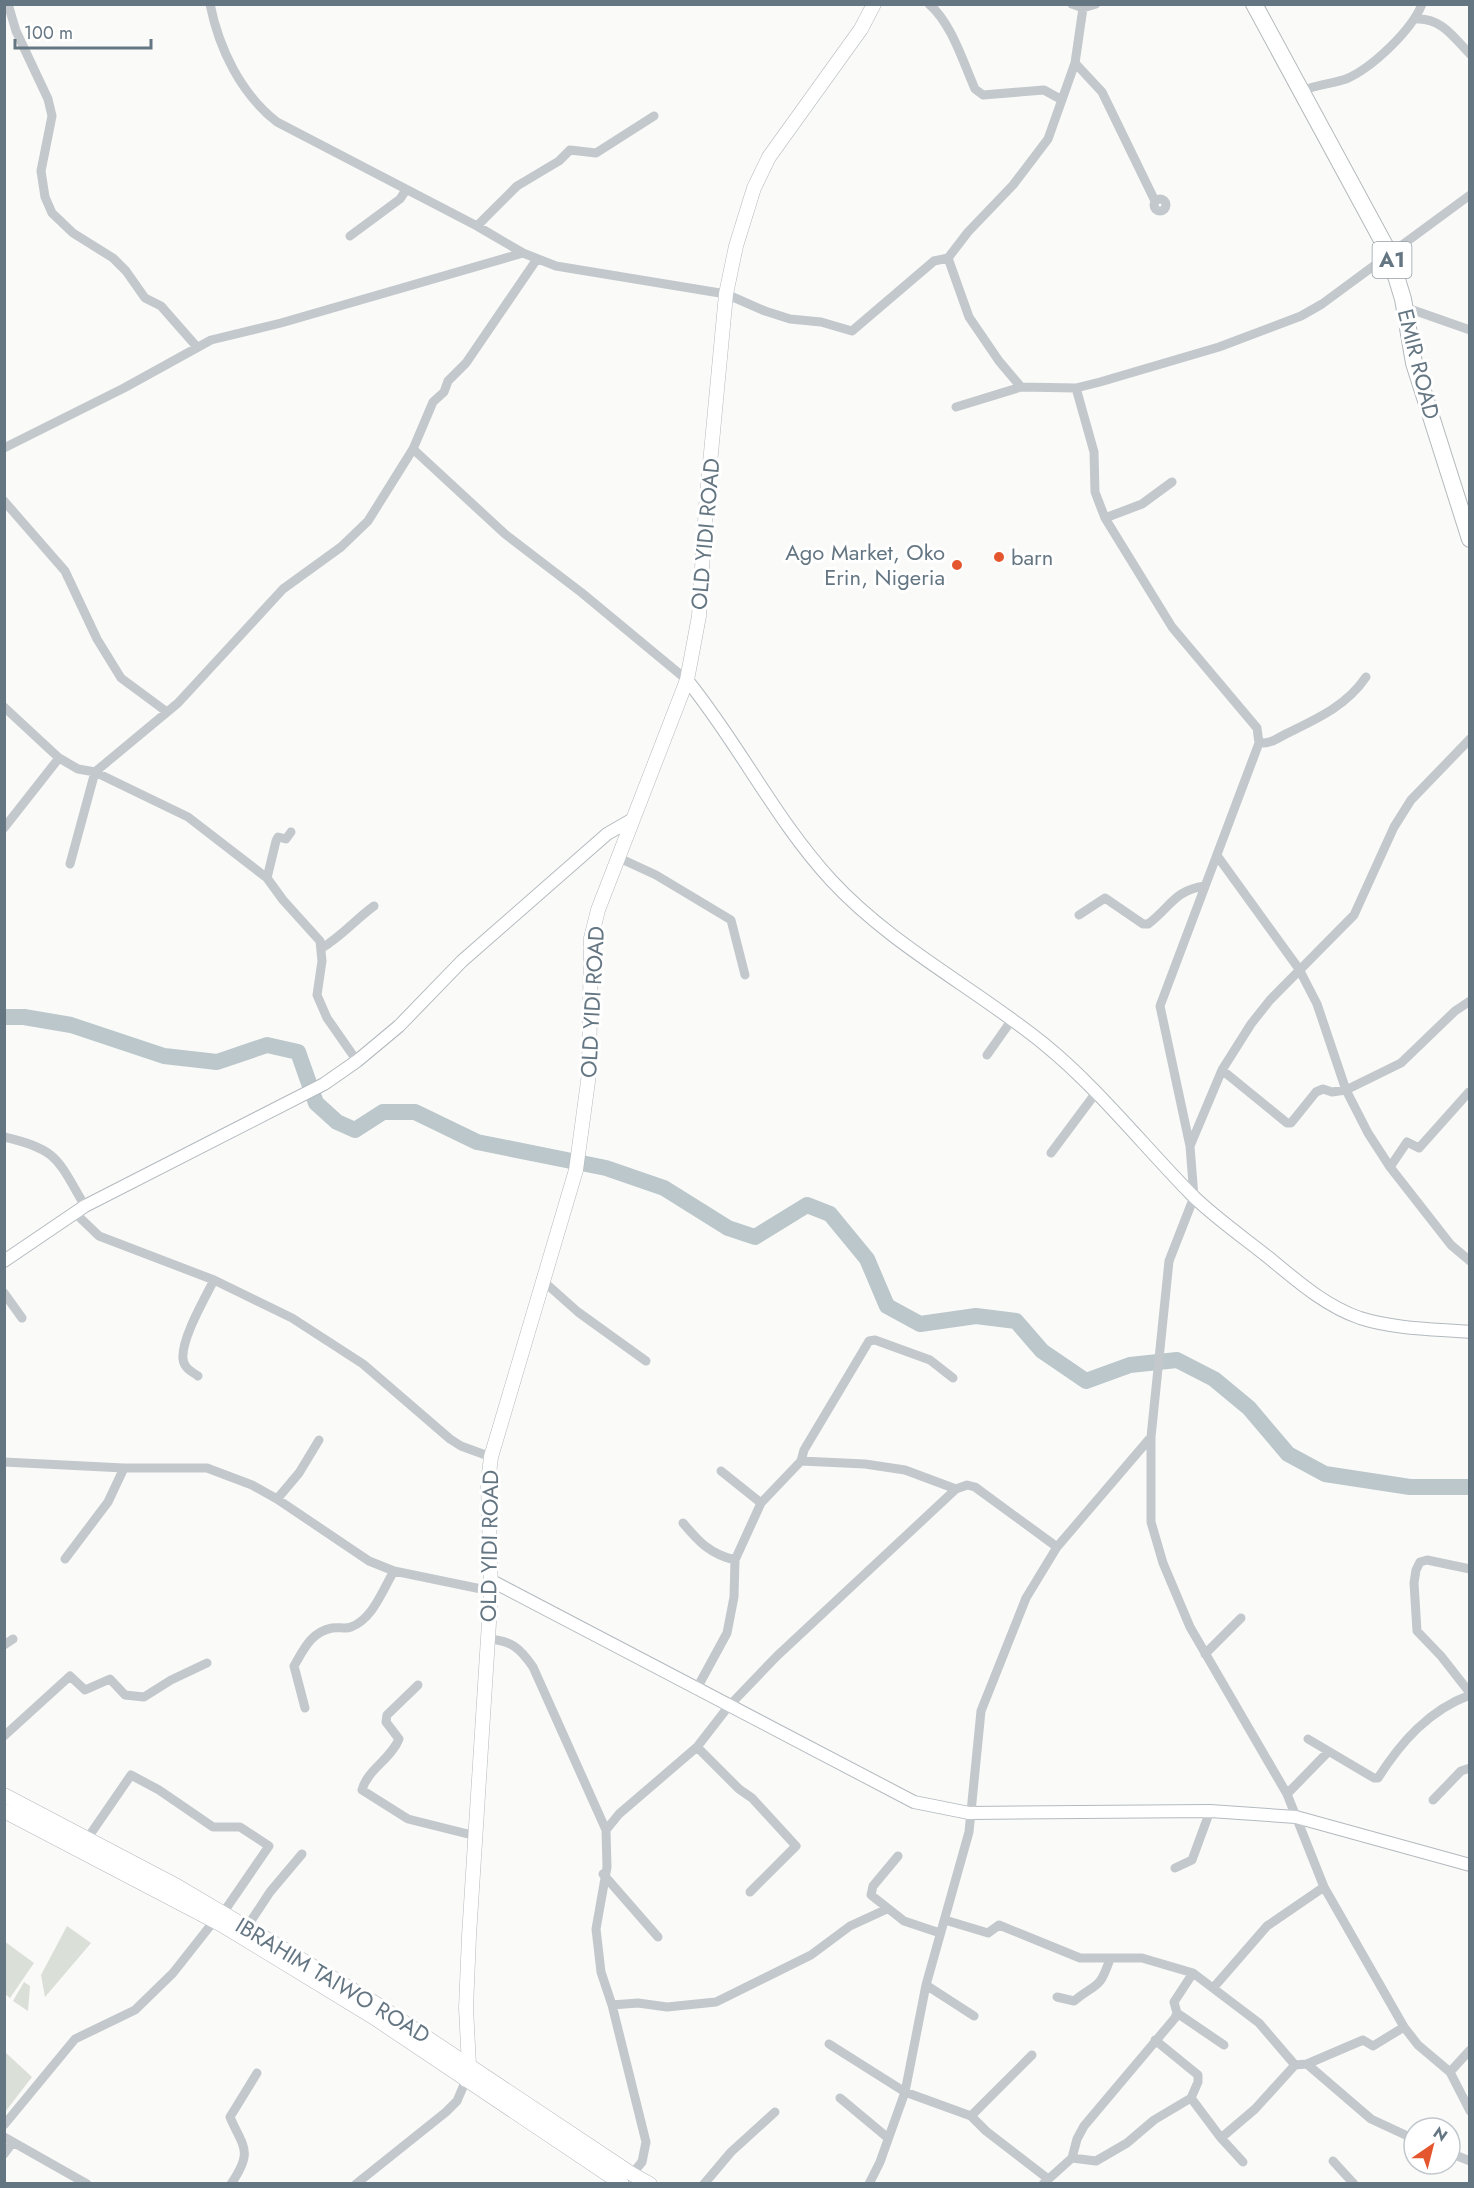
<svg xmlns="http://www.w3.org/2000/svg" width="1474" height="2188" font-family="Jost,sans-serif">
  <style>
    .green { fill: #dadfd7 }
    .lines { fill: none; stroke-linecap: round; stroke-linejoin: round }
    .river { stroke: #bbc7cb; stroke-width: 16 }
    .secondary-casing { stroke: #b3babf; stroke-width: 14 }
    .primary-casing { stroke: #b5babe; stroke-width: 15 }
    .highway-casing { stroke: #b4b9bd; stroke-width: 18 }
    .street { stroke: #c3c8cc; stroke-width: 9 }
    .secondary { stroke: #fff; stroke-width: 12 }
    .primary { stroke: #fff; stroke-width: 14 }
    .highway { stroke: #fff; stroke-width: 16 }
    .poi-dot { fill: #e4572e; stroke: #fff; stroke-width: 2 }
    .labels { text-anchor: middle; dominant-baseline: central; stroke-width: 6; stroke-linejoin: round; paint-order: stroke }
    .shield { fill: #fff; stroke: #939fa8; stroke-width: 1.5 }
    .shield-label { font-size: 21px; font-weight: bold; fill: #657683 }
    .street-label { font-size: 22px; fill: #657683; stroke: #fff }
    .poi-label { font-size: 22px; fill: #657683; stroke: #fff; text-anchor: end }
  </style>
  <rect width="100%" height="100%" fill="#fafaf8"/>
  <path class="green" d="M67 1926 91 1943 45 1997 41 1975Z
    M4 1941 34 1963 10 1998 5 1994Z
    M24 1982 30 1986 28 2011 13 2001Z
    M5 2052 32 2077 5 2112Z"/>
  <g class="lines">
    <path class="river" d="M4 1017H24L71 1025 164 1056 217 1062 267 1045 298 1052 316 1103 337 1122 355 1130 383 1112H415L477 1142 606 1168 664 1188 728 1228 755 1237 807 1205 830 1214 867 1259 887 1306 920 1324 976 1316 1016 1321 1042 1351 1086 1381 1130 1365 1177 1360 1214 1379 1249 1408 1288 1454 1325 1474 1410 1487H1470"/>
    <g class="secondary-casing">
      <path id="secondary" d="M687 680C739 744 775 819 831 880 893 947 974 987 1044 1044 1097 1087 1143 1145 1191 1194 1214 1217 1243 1237 1268 1257 1296 1280 1325 1306 1360 1318 1395 1329 1433 1329 1470 1332
        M4 1261 85 1206 324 1084 357 1061 399 1026 462 961 607 834 633 819
        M490 1580 914 1802 969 1813 1210 1811 1296 1817 1470 1865"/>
    </g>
    <g class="primary-casing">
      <path id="primary" d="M4 1795 177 1886 375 2003 632 2174 650 2184
        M4 1811 222 1925 373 2017 622 2184
        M466 2080 469 2065 466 2008 469 1936 491 1591 488 1482 491 1457 576 1170 589 1074 591 938 598 910 687 680 699 616 706 506 726 294 736 246 754 188 769 157 861 29 874 4"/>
    </g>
    <g class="highway-casing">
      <path id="highway" d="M1254 4 1389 253 1403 299 1414 363 1470 539"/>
    </g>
    <path class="street" d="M8 4 16 31 48 99 52 116 41 171 45 197 52 213 73 233 113 258 126 271 145 298 161 306 197 347
      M210 4C219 49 241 94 277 122L477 226 523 253 556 266 726 294 765 311 790 319 821 322 852 331 934 261 948 258
      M929 4C952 24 963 62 975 89L983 95 1044 90 1062 100
      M1072 4 1083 8 1096 4
      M1417 19C1442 18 1454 38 1470 54
      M1075 63 1102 92 1155 201
      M1310 88C1322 84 1335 83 1346 79 1372 68 1412 30 1422 4
      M1154 205a6 6 0 1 1 12 0a6 6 0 1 1-12 0Z
      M477 226 517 186 559 161 570 150 596 153 654 116
      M350 236 400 199 406 190
      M1404 311 1413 310 1470 330
      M1021 387 999 361 969 317 948 258 968 232 1013 185 1048 139 1075 63 1083 8
      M1076 388 1094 452 1095 492 1105 518 1172 627 1257 728 1259 743 1160 1006 1190 1146
      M956 407 1021 387 1076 388 1100 382 1219 347 1301 316 1322 304 1470 195
      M4 448 124 388 211 340 281 323 523 253
      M413 449 505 534 582 593 687 680
      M4 501 65 571 97 639 121 678 167 712
      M1105 518 1142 504 1172 482
      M4 707 59 758 78 769 95 772 188 817 267 878 283 900 320 941 322 961 317 995 327 1018 357 1061
      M1470 739 1411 800 1394 827 1354 915 1270 1000 1251 1024 1222 1070 1190 1146 1194 1197 1169 1261 1151 1437V1522L1163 1563 1190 1627 1287 1794 1324 1887 1404 2027 1418 2045 1450 2072 1470 2111
      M1259 743C1273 744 1278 737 1290 732 1319 718 1347 705 1366 677
      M4 828 59 758
      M617 857 656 875 731 920 745 975
      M1218 857 1299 969 1317 1004 1346 1090 1368 1133 1390 1167 1451 1245 1470 1261
      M70 864 95 772 178 703 283 589 341 547 368 521 413 449 433 402 444 392 448 381 466 363 537 259
      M267 878 276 841 278 837 286 839 291 832
      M1079 915 1105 898 1143 924H1148C1170 908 1174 890 1205 886
      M322 948C342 936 356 919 374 906
      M987 1055 1011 1021
      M1222 1070 1287 1123H1291L1316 1092 1323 1089 1332 1092 1346 1090 1401 1063 1455 1011 1470 1001
      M4 1137C59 1149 58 1161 85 1206
      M1051 1153 1095 1094
      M1390 1167 1407 1142 1419 1148 1469 1092
      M74 1212 99 1236 214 1280 292 1318 363 1364 450 1439 461 1446 491 1457
      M542 1280 578 1312 646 1361
      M4 1293 22 1318
      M198 1376C191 1371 184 1368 183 1359 181 1339 205 1298 214 1280
      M801 1461 865 1464 905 1470 956 1489
      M4 1462 124 1468H207L252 1485 277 1499 369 1561 394 1571 491 1591
      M721 1471 761 1503
      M277 1499 299 1473 319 1440
      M683 1523C699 1542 710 1554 735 1560
      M65 1559 108 1502 124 1468
      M1470 1569 1427 1560 1420 1562 1416 1570 1414 1583 1417 1631 1441 1656 1470 1693
      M487 1639C511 1640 520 1648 533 1667L606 1830
      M4 1645 13 1639
      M1205 1654 1241 1618
      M418 1685 387 1715 386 1722 399 1739C391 1759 367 1770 362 1790L408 1819 476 1836
      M696 1690 727 1633 734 1597 735 1560 761 1503 801 1461 804 1450 869 1341 875 1340 930 1360 953 1378
      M305 1708 294 1666C304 1649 311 1632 332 1628 338 1627 346 1629 351 1627 373 1619 383 1589 394 1571
      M4 1736 70 1676 85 1690 110 1679 125 1695 144 1697 171 1680 207 1663
      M1308 1739 1374 1778H1378C1401 1742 1429 1710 1470 1695
      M697 1747 739 1789 752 1798 796 1846 750 1892
      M1287 1794 1328 1752
      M1433 1800 1461 1771 1470 1768
      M87 1839 131 1775 159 1790 213 1827H240L269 1846 223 1913
      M898 1856 873 1886 871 1895 904 1921 940 1933
      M1175 1868 1192 1860 1210 1811
      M603 1874 658 1937
      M945 1920 988 1933 999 1925 1080 1958H1142L1193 1973 1259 2023 1295 2065
      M247 1927 270 1892 302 1854
      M926 1985 974 2016
      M1214 1987 1267 1926 1324 1887
      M1057 1997 1074 2001C1097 1982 1099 1991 1110 1959
      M612 2005 638 2003 667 2007 716 2002 811 1955 850 1926 887 1909
      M1177 2013 1224 2045
      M829 2044 905 2092 971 2116 986 2131 1047 2178
      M1307 2064 1371 2119 1414 2139
      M1450 2072 1470 2050
      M840 2098 888 2138
      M1191 2098 1221 2138 1243 2162
      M971 2116 1032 2055
      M4 2125 75 2039 135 2010 173 1973 214 1921
      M4 2137 87 2184
      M1221 2138 1255 2109 1295 2065 1307 2064 1363 2040 1373 2046 1404 2027
      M1450 2153 1470 2161
      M4 2154 13 2142
      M1072 2158 1096 2161 1127 2143 1154 2120 1191 2098 1198 2082V2075L1155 2040
      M1333 2161 1354 2184
      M632 2174 642 2162 646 2142 612 2005 601 1972 596 1929 607 1867 606 1830 619 1814 697 1747 728 1707 777 1656 956 1489 967 1485 975 1487 1057 1547
      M231 2184C254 2150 243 2148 230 2117L257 2073
      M356 2184 446 2112 457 2101 466 2080
      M704 2184 731 2152 775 2112
      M869 2184 880 2162 905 2092 926 1985 969 1832 981 1711 1026 1598 1057 1547 1151 1437
      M1043 2184 1072 2158 1077 2139 1084 2126 1175 2018 1177 2013 1174 2002 1193 1973"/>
    <use href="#secondary" class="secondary"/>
    <use href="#primary" class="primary"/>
    <use href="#highway" class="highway"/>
  </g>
  <g class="poi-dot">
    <circle cx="999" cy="557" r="6"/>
    <circle cx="957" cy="565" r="6"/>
  </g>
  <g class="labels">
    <rect class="shield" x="1372.5" y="242" width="39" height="36" rx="4.5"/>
    <g class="shield-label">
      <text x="1392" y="260">A1</text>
    </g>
    <g class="street-label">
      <text transform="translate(1419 364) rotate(76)">EMIR ROAD</text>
      <text transform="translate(705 534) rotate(-85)">OLD YIDI ROAD</text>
      <text transform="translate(592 1002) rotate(-87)">OLD YIDI ROAD</text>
      <text transform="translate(489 1546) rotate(-89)">OLD YIDI ROAD</text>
      <text transform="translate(333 1980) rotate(31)">IBRAHIM TAIWO ROAD</text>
    </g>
    <g class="poi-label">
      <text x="945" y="552">Ago Market, Oko<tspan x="945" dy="25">Erin, Nigeria</tspan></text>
      <text x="1011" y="557" text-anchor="start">barn</text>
    </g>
  </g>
  <rect width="1474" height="2188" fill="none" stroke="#657683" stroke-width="12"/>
  <g transform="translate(1432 2146) rotate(35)"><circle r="28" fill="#ffffff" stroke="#c1c8cd" stroke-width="1.5"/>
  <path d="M0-4.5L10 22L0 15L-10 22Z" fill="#e4572e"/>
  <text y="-9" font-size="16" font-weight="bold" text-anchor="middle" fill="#657683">N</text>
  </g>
  <path d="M15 39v9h136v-9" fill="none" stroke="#657683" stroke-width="3"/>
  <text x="24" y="39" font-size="18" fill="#657683" stroke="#ffffff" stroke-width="4.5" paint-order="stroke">100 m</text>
</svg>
